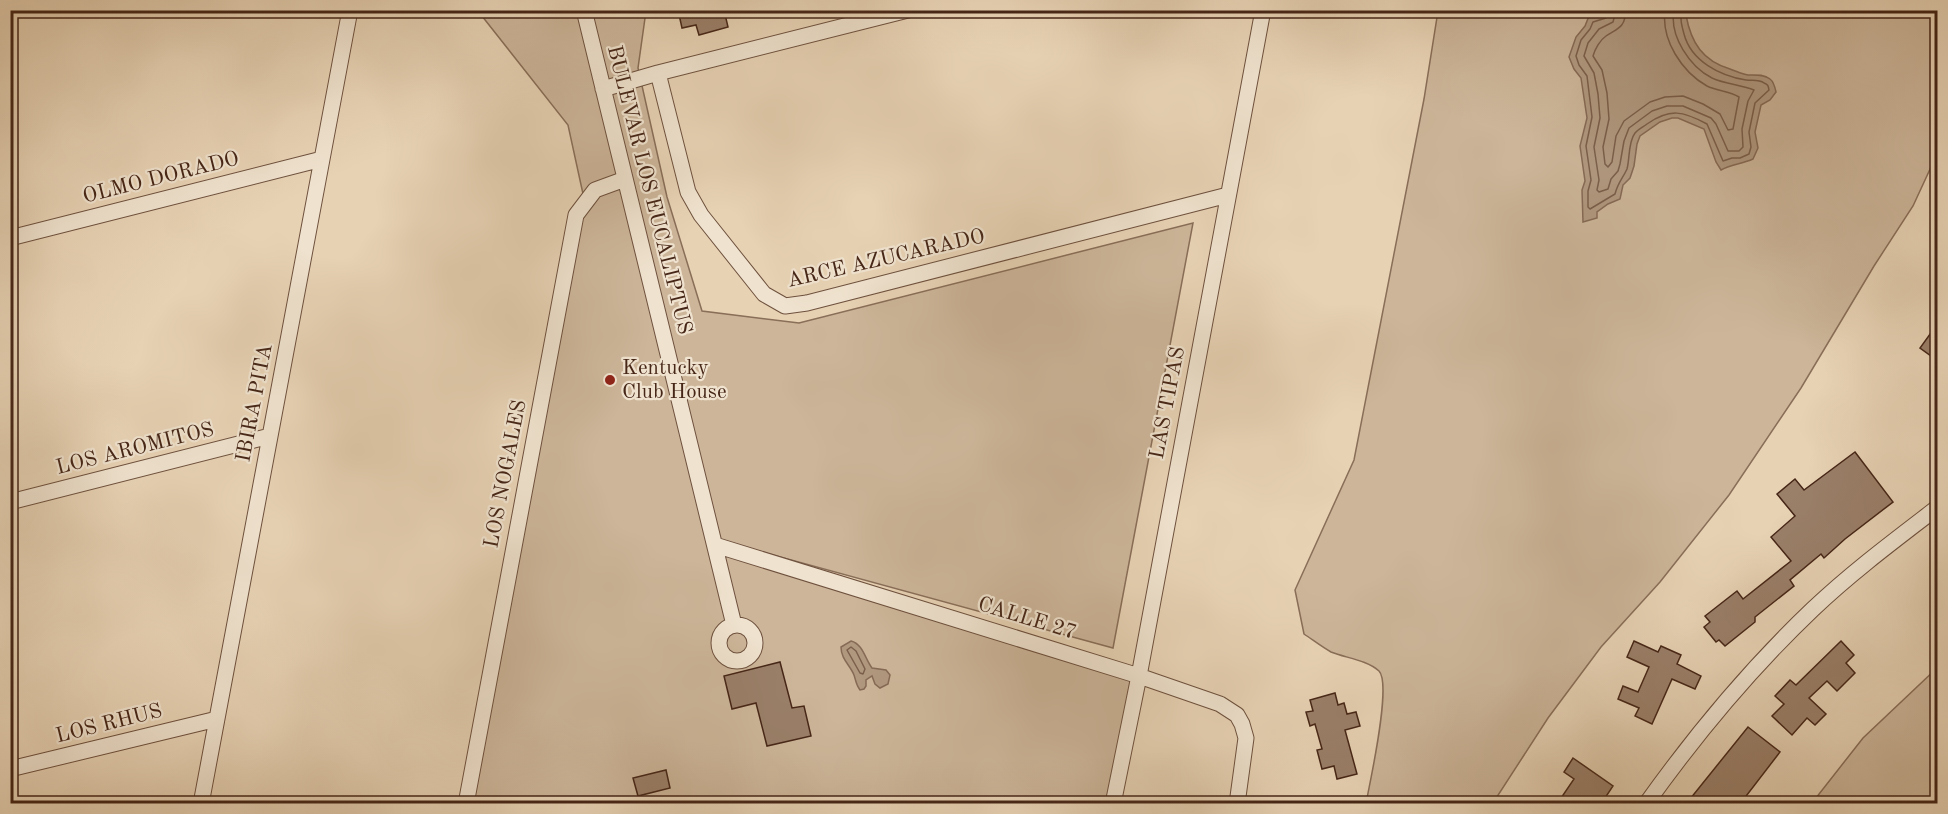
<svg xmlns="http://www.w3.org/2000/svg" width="1948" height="814" font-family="'Old Standard TT',serif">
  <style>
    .green { fill: #ccb599; stroke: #896e58; stroke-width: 1.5 }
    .water { fill: #b0987f; stroke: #866a55; stroke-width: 1.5 }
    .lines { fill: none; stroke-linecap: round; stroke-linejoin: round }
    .shore { stroke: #7b5f4b; stroke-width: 1.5 }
    .building { fill: #9a7f69; stroke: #462617; stroke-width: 1.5 }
    .minor-casing { stroke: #6e513e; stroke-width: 17 }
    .minor { stroke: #efe2ce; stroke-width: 15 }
    .poi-dot { fill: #8f2418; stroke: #efe2ce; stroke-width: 2 }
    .labels { text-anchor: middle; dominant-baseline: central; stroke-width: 4.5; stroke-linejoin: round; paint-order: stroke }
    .street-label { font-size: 21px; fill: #462617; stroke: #efe2ce }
    .poi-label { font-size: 21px; fill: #462617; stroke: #efe2ce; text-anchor: start }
  </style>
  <rect width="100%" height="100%" fill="#e7d2b4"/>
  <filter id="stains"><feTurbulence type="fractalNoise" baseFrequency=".00333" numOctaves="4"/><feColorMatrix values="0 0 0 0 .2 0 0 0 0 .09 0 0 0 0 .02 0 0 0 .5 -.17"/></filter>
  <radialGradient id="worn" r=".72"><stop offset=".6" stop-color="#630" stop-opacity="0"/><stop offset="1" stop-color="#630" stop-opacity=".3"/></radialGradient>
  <path class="green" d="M478 11H646L638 68 667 197 702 311 799 323 1193 223 1113 648 722 541 1139 676 1113 803 466 804 585 203 568 125Z
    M1438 11H1937V154L1913 206 1874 266 1801 388 1729 495 1660 582 1601 647 1548 718 1493 803H1366C1370 782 1392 684 1379 671 1367 660 1346 658 1331 652 1322 647 1313 640 1304 634L1295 590 1354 460 1424 99Z
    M1937 668V803H1812L1863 738Z"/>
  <path class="water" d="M1614 11H1691L1686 15C1691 43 1703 61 1730 69 1736 71 1742 74 1748 75 1755 75 1764 74 1770 79 1774 82 1775 87 1776 92L1770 100 1761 105 1755 132 1758 148 1753 159C1742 164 1732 164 1721 170L1716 162 1704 129 1678 118H1672L1660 122 1640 136 1637 144 1634 166 1630 178 1623 185 1620 199 1608 204 1597 212V218L1583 222 1582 190 1585 181 1580 146 1587 118 1581 78 1574 69 1569 57 1576 37 1585 26 1589 16Z
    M851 641C863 644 865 659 872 668L886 670 890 675 888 684 880 688 875 684 872 676 866 680V686L864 689 860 690C856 685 856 681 854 675 850 665 841 659 841 647Z"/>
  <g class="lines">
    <path class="shore" d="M1609 10 1606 18 1593 22 1590 29 1581 40 1576 56 1579 65 1587 76 1592 117 1586 146 1591 180 1588 191V207L1590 209 1615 194C1618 182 1623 178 1627 169 1630 158 1628 142 1635 133 1638 129 1643 127 1647 124 1670 108 1683 111 1707 124L1723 161 1732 158H1740L1749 154 1751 147 1749 132 1755 103 1769 90C1768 86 1769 85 1764 83 1759 79 1752 81 1746 80 1720 76 1691 61 1684 34 1682 26 1679 18 1683 10
      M1616 10 1613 22 1599 29 1588 43 1584 56 1594 73 1598 94 1600 118 1594 147 1599 180 1597 190 1599 192 1608 189 1611 179 1618 171 1620 164 1624 141 1629 128 1652 111 1667 106H1683L1711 118 1716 124 1728 151H1739L1743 147 1742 129 1748 101 1754 90C1741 85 1725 84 1712 78 1690 67 1669 36 1674 10
      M1626 10C1625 28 1618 28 1606 36 1600 40 1595 49 1593 56L1602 70 1607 93 1609 119 1603 147 1605 164 1608 167 1612 162 1616 136 1624 121 1650 102 1665 97 1683 96 1703 104 1720 114 1728 130 1733 129 1739 97C1729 91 1717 91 1707 86 1682 72 1661 40 1665 10
      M851 647 856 651 865 669 863 674 860 673 847 650Z"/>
  </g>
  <path class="building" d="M678 10H724L728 27 699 35 696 25 682 28Z
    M1938 323V361L1920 348Z
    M1855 452 1893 502 1845 539 1824 558 1821 554 1790 580 1794 586 1755 617V622L1725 646 1719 640 1716 642 1704 627 1710 622 1705 616 1737 591 1743 599 1791 561 1771 537 1795 516 1777 494 1795 479 1804 490Z
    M1634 641 1658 652 1661 646 1681 655 1677 664 1701 676 1695 689 1672 679 1652 724 1635 716 1639 708 1618 699 1623 686 1638 692 1649 667 1627 657Z
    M1841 641 1854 655 1846 663 1855 673 1837 691 1827 681 1809 698 1826 714 1815 725 1807 718 1792 735 1772 716 1784 704 1775 696 1790 680 1796 685Z
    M780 662 792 708 804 706 811 736 767 746 756 703 732 709 724 676Z
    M1335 693 1338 705 1344 703 1347 714 1356 712 1360 726 1345 730 1357 774 1337 779 1334 766 1322 769 1317 750 1322 749 1315 724 1310 726 1306 712 1313 711 1310 700Z
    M1748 727 1780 752 1740 804H1686Z
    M1573 758 1613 786 1601 804H1557L1574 779 1564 772Z
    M666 770 670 788 638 796 633 778Z"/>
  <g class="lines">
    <g class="minor-casing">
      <path id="minor" d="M584 10 734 625
        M658 73 688 192 701 215 764 294 785 306 807 303 1228 195
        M603 89 658 73 908 10
        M10 238 322 159
        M10 502 270 436
        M715 545 1139 676 1220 704 1237 715 1242 724 1246 738 1237 804
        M719 643a18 18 0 1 1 36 0a18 18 0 1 1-36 0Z
        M10 769 217 719
        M201 804 350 10
        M466 804 576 215 595 190 625 179
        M1113 804 1139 676 1263 10
        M1646 804C1696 734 1751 668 1813 609 1852 572 1895 540 1938 507"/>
    </g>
    <use href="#minor" class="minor"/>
  </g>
  <circle class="poi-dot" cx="610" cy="380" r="6"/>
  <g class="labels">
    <g class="street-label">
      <text transform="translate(161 178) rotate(-14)">OLMO DORADO</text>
      <text transform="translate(649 190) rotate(76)">BULEVAR LOS EUCALIPTUS</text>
      <text transform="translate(886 259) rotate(-13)">ARCE AZUCARADO</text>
      <text transform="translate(255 403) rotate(-79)">IBIRA PITA</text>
      <text transform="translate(1168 403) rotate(-79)">LAS TIPAS</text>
      <text transform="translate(135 449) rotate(-14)">LOS AROMITOS</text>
      <text transform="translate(506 474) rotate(-79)">LOS NOGALES</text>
      <text transform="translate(1027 619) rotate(17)">CALLE 27</text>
      <text transform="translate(109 724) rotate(-14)">LOS RHUS</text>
    </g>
    <g class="poi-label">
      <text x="622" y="368">Kentucky<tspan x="622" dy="24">Club House</tspan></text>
    </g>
  </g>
  <rect width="1948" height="814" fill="none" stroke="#e7d2b4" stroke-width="36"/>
  <rect x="12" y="12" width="1924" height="790" fill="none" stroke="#462617" stroke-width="3"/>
  <rect x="18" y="18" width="1912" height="778" fill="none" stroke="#462617" stroke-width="1.5"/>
  <rect width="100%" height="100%" filter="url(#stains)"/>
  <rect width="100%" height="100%" fill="url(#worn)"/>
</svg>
